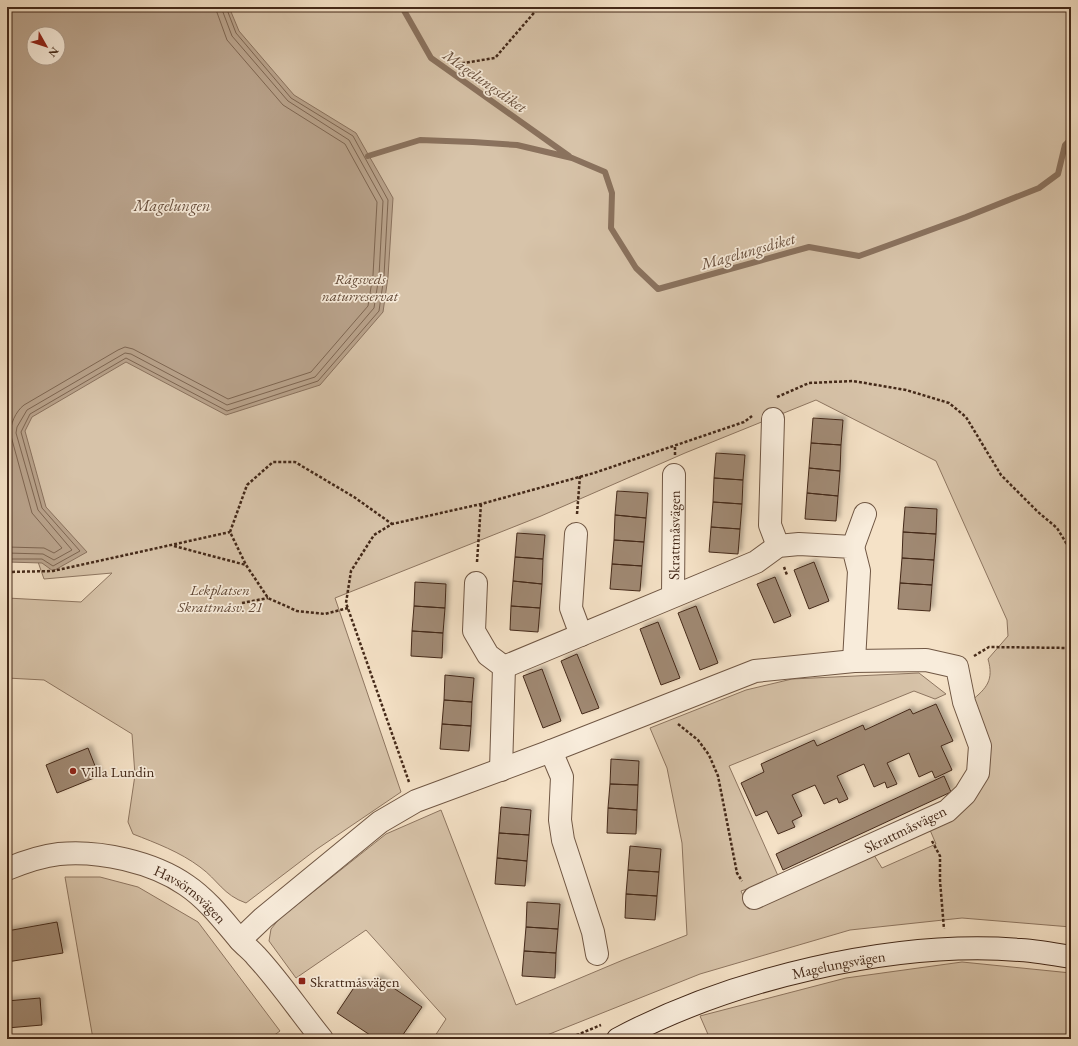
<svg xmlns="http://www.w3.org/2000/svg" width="1078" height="1046" font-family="'EB Garamond',serif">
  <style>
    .green { fill: #d7c3a9; stroke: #8e7661; fill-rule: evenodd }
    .water { fill: #b9a38c; stroke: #8a725e; fill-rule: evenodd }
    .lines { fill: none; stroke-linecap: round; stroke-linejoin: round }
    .shore { stroke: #7e6652; stroke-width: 1 }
    .stream { stroke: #8a725e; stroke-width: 6 }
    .building { fill: #a08973; stroke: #442919; filter: url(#shadow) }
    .minor-casing { stroke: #705744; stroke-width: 24 }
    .secondary-casing { stroke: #442919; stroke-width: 24 }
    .path { stroke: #442919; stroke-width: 2.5; stroke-dasharray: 3 2; stroke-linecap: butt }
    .minor { stroke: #f8ecdb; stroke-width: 22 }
    .secondary { stroke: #f8ecdb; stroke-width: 22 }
    .poi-dot { fill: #8f2418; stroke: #f8ecdb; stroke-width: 1.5 }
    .labels { text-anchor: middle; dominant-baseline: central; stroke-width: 3.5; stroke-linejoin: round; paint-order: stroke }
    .park-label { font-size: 15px; font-style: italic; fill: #614836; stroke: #f8ecdb }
    .street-label { font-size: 15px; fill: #442919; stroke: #f8ecdb }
    .poi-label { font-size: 15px; fill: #442919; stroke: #f8ecdb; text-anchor: start }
    .water-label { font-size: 16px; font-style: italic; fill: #674e3c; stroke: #f8ecdb }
  </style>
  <defs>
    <filter id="shadow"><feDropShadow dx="3.5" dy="-3.5" stdDeviation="2" flood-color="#0004"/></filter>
  </defs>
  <rect width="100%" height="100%" fill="#f5e2c7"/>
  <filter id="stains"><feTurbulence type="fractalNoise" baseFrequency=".005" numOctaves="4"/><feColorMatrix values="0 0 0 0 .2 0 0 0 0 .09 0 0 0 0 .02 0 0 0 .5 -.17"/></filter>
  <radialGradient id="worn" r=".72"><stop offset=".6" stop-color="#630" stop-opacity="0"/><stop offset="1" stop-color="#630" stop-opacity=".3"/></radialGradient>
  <path class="green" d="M7 7H1071V927L962 918 850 930 700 974 537 1039H433L446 1019 366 930 296 978 269 941 271 929 279 919 386 834 441 810 516 1005 623 960 687 935 682 843 667 768 650 728 746 690 792 679 919 673 946 694 935 699 914 691 729 766 779 878 741 891 749 909 874 855 882 868 936 844 930 830 972 798 971 701C987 688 994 680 988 659L1008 636 1007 620 936 461 816 400 685 453 541 516 335 598 401 792 317 849 246 903C223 895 218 880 200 867 180 852 156 843 133 834L128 822 135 775 132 734 44 680 7 678V598L81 602 112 573 44 579 7 473ZM34 34H58V58H34Z
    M65 877H100L138 887 198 922 280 1031 269 1039H93Z
    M962 962 1071 973V1039H710L700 1016 846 978Z"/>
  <path class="water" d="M7 7H229L239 31 294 95 356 133 393 198 388 277 383 312 320 385 226 415 126 362 32 417 25 431 46 507 87 552 53 571 42 563 7 562ZM34 34H58V58H34Z"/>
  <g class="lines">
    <path class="shore" d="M7 547 44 548 54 553 62 548 32 513 11 436C9 425 16 411 24 405L118 350 125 347 133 349 228 399 311 372 368 306 373 275 377 202 345 144 283 105 227 40 215 7
      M7 553 43 554 54 560 72 550 38 510 16 433 17 427 27 410 125 353 131 354 227 405 315 377 374 308 379 276 383 201 349 140 288 101 232 36 221 7
      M7 559H42L53 566 80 551 42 508 21 432 30 414 126 358 227 411 318 381 379 311 384 276 388 200 353 136 291 98 236 33 226 7"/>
    <path class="stream" d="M402 7 431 58 569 156
      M368 156 420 140 473 142 517 145 572 158 605 172 612 193 611 228 636 268 658 289 809 247 859 256 966 217 1039 188 1058 174 1065 145 1071 139"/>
  </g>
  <path class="building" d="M813 418 843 420 841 445 811 443Z
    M811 443 841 445 840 471 809 468Z
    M716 453 745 455 743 480 714 478Z
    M809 468 840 471 838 496 807 493Z
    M714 478 743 480 742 504 713 502Z
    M617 491 648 493 646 518 615 515Z
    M807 493 838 496 836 521 805 519Z
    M713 502 742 504 740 529 711 527Z
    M905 507 937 509 936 534 903 532Z
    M615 515 646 518 644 542 614 540Z
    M711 527 740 529 738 554 709 552Z
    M903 532 936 534 934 560 902 558Z
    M517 533 545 535 543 559 515 557Z
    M614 540 644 542 642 566 612 564Z
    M515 557 543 559 542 584 513 581Z
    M902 558 934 560 932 585 900 583Z
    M814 562 829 601 809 609 794 570Z
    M612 564 642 566 640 591 610 589Z
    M775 577 791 616 774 623 757 584Z
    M513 581 542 584 540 608 511 606Z
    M415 582 446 584 445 608 414 606Z
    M900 583 932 585 930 611 898 609Z
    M414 606 445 608 443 633 412 631Z
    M511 606 540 608 538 632 510 630Z
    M696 606 718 663 700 670 678 613Z
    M658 622 680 678 661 685 640 629Z
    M412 631 443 633 442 658 411 656Z
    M577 654 599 708 582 714 561 661Z
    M542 669 561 721 543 728 523 676Z
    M445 675 474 678 472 702 444 700Z
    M444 700 472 702 471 726 442 724Z
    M936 704 953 741 941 746 952 770 935 778 932 771 919 777 909 753 887 763 897 784 887 788 885 782 874 787 864 764 837 776 848 799 839 803 837 798 824 804 815 785 792 795 802 816 792 821 795 827 778 834 767 811 756 816 741 783 764 772 761 764 814 740 817 746 863 725 865 730 910 709 913 714Z
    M442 724 471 726 469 751 440 749Z
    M88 748 99 776 57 793 46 765Z
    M611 759 639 761 638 785 610 784Z
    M944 776 951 792 783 870 776 854Z
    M610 784 638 785 637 810 608 808Z
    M501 807 531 810 529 835 499 833Z
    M608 808 637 810 636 834 607 833Z
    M499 833 529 835 527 861 497 858Z
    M630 846 661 849 659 872 628 870Z
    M497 858 527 861 525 886 495 884Z
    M628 870 659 872 657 896 626 894Z
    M626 894 657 896 655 920 625 918Z
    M527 902 560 904 558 929 526 927Z
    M57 922 63 953 7 962V931Z
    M526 927 558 929 556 953 524 951Z
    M524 951 556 953 555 978 522 976Z
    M377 977 422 1007 400 1039H376L337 1013 359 980 370 987Z
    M40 998 42 1025 7 1028V1001Z"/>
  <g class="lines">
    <g class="minor-casing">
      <g id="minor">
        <path d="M773 419 770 525 778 546"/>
        <path d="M576 534 571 608 581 635"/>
        <path d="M853 547 865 514"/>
        <path d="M476 583 474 631 488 655 504 667 501 770"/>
        <path id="s1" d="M673 596 674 475"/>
        <path d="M504 667 756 562 778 546 799 544 853 547 859 571 854 661"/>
        <path d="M551 751 562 777 560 820 563 840 593 932 597 954"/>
        <path id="s2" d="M7 869C24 862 41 856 59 854 99 850 153 862 186 885 207 899 223 920 239 939 244 945 251 950 256 956 280 982 300 1012 322 1039"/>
        <path d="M240 940 263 918 380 822 416 801 551 751 755 671 854 661 926 660 957 667 964 702 980 746 978 773 965 794 947 811 754 898"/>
      </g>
    </g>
    <g class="secondary-casing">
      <g id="secondary">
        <path id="s3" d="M618 1039C730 979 893 940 1020 950 1037 951 1054 954 1071 957"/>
      </g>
    </g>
    <path class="path" d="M457 64 495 58 539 7
      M777 397 809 383 853 381 906 390 949 403 966 417 1001 475 1038 512 1057 528 1071 551
      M675 455V445
      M577 514 580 476
      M174 546 246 565
      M477 562 481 504
      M784 567 787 575
      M7 572 53 571 230 532
      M242 603 268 598
      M348 608 325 614 297 611 268 598 246 565 230 532 247 485 273 462H295L354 497 392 524
      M974 656 989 647 1071 648
      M678 724 698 740 709 755 718 776 737 873 742 881
      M409 782 346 603 351 571 374 535 392 524 481 504 594 473 744 422 752 416
      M932 841 940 856V881L944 929
      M567 1039 601 1025"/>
    <use href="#minor" class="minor"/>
    <use href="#secondary" class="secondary"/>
  </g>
  <g class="poi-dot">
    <circle cx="73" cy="771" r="4"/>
    <rect x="298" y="977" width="8" height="8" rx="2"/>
  </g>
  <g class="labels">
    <g class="park-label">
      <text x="360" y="278">Rågsveds<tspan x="360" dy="17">naturreservat</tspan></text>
      <text x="220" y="589">Lekplatsen<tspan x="220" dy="17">Skrattmåsv. 21</tspan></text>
    </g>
    <g class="street-label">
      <text stroke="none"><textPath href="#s1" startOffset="61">Skrattmåsvägen</textPath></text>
      <text transform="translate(905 829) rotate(-26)">Skrattmåsvägen</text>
      <text stroke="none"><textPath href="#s2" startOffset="196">Havsörnsvägen</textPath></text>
      <text stroke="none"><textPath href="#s3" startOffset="234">Magelungsvägen</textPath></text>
    </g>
    <g class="poi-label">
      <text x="81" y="771">Villa Lundin</text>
      <text x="310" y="981">Skrattmåsvägen</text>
    </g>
    <g class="water-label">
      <text transform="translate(485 81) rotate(35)">Magelungsdiket</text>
      <text x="172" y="205">Magelungen</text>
      <text transform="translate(748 251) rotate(-16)">Magelungsdiket</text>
    </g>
  </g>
  <rect width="1078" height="1046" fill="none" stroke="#f5e2c7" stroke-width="24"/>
  <rect x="8" y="8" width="1062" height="1030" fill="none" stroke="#442919" stroke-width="2"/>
  <rect x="12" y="12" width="1054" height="1022" fill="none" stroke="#442919"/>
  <g transform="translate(46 46) rotate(129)"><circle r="19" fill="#f8ecdb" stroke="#b09e8d"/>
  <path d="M0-3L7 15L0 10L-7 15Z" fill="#8f2418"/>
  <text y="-6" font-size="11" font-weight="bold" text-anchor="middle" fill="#442919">N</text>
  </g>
  <rect width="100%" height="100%" filter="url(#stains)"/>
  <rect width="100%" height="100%" fill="url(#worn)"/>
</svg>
